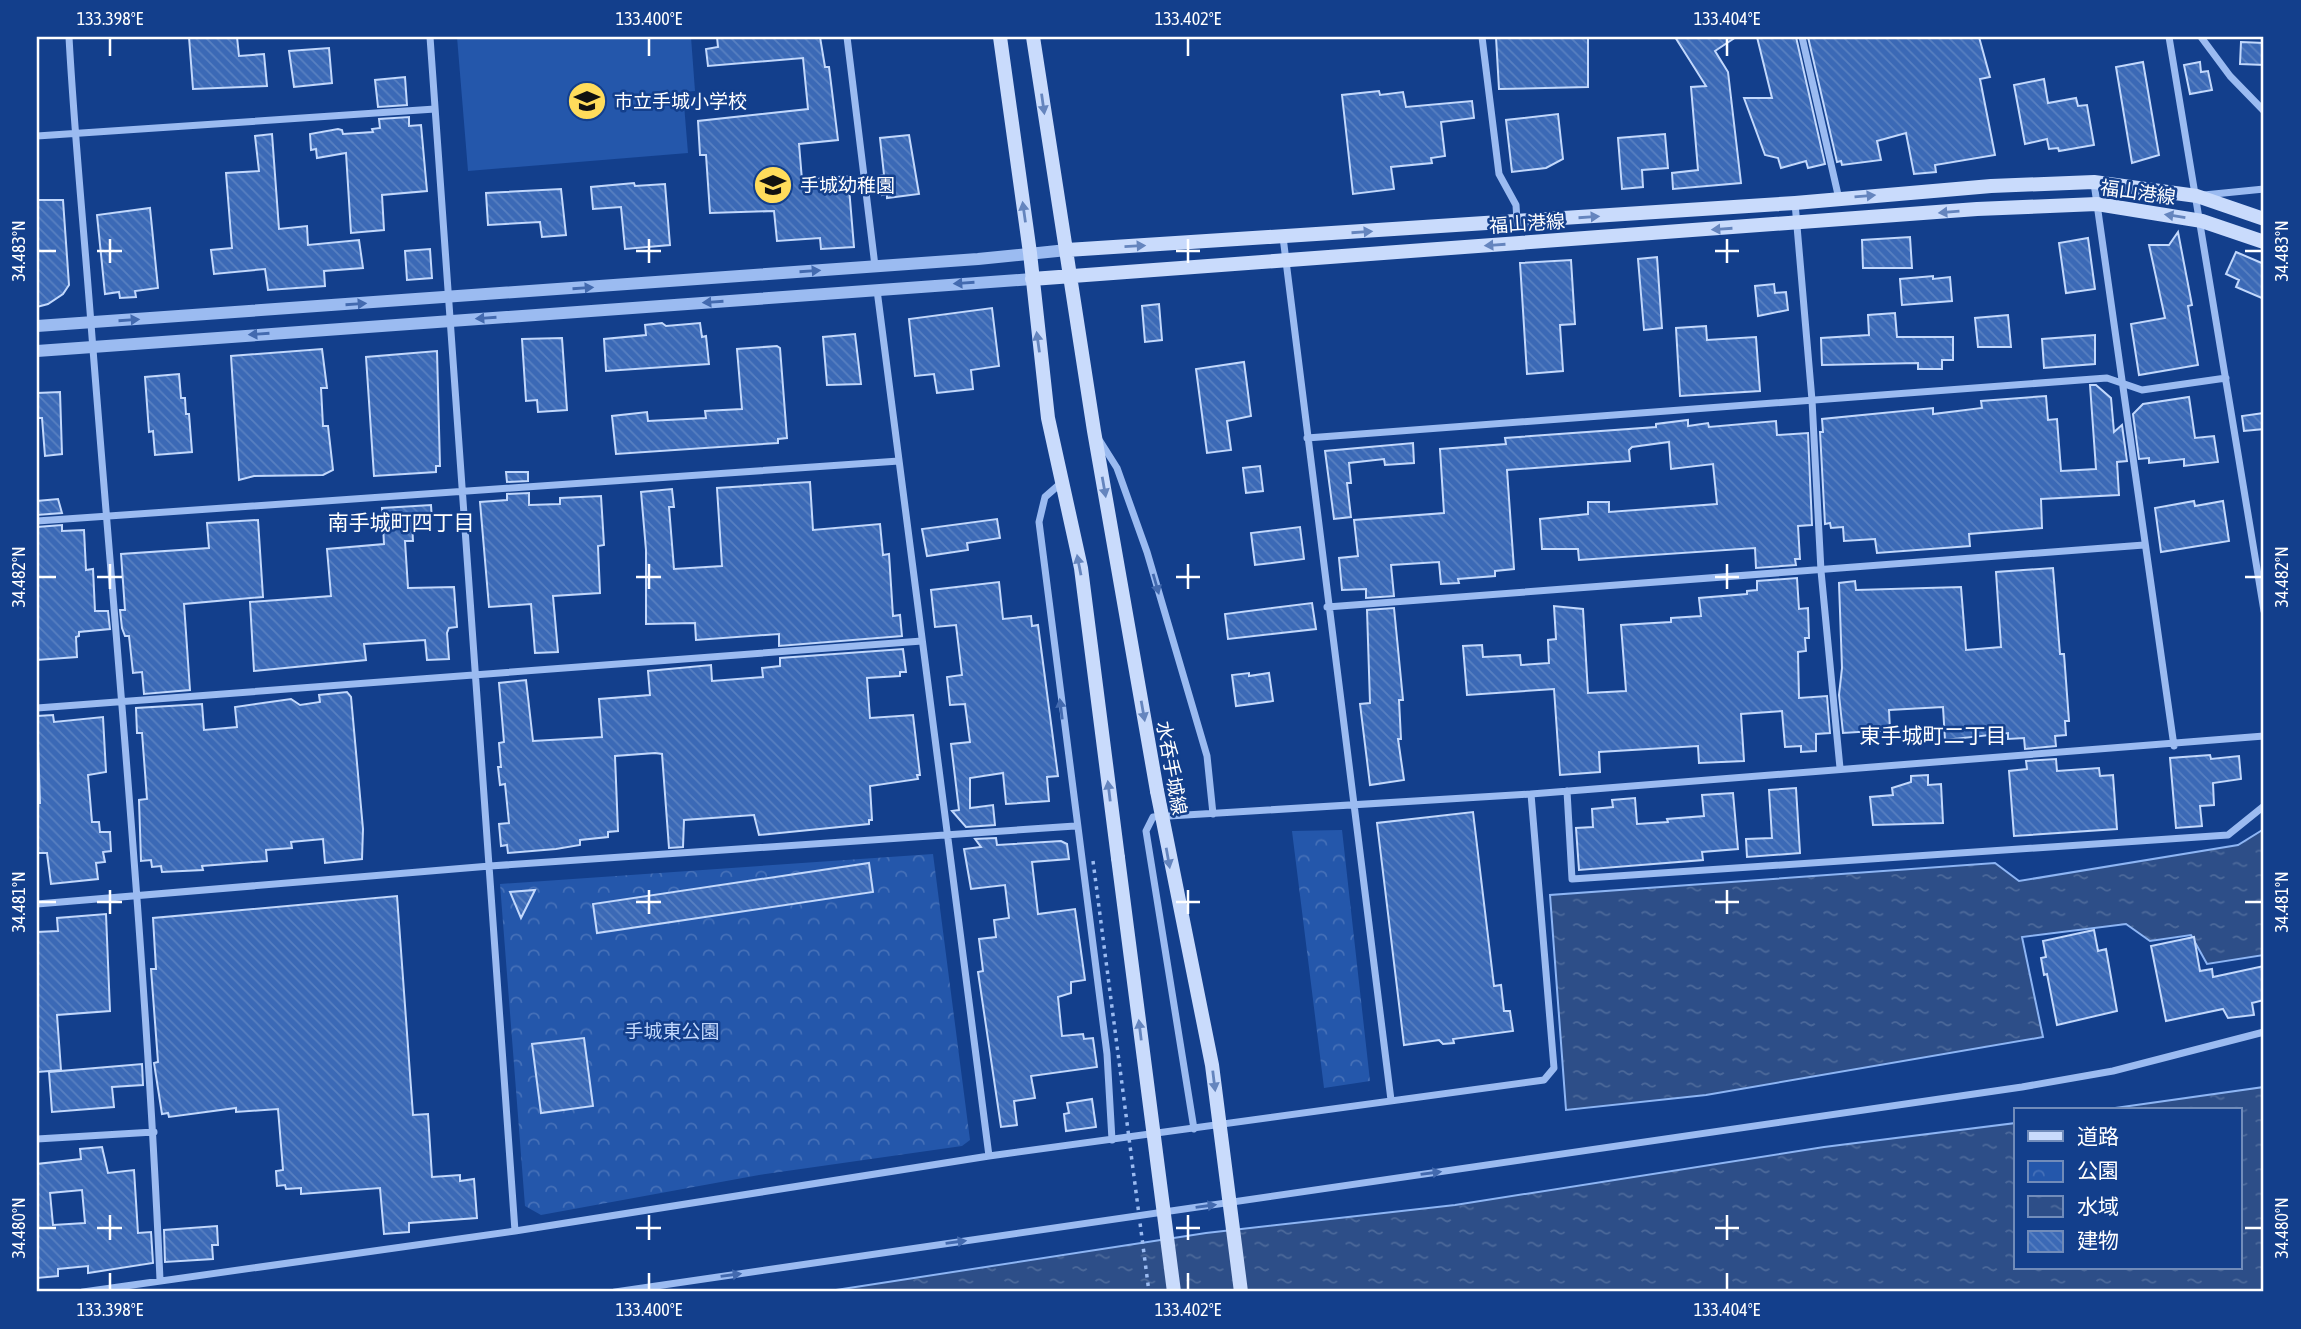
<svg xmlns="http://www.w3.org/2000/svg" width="2301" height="1329" font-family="'Asap Condensed','Noto Sans JP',sans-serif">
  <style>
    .park { fill: url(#park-crowns) }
    .garden { fill: #2457ab }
    .water { fill: url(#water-ripples); stroke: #8db5f4; stroke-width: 2 }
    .building { fill: url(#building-back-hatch); stroke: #c2d8fc; stroke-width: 2; fill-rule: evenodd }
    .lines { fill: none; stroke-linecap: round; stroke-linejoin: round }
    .minor { stroke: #9bbbf1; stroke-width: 7 }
    .tertiary { stroke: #9bbbf1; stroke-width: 12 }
    .secondary { stroke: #c9dbfc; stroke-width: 14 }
    .path-bridge { stroke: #9bbbf1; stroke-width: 3.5; stroke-dasharray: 3.5 5; stroke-linecap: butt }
    .secondary-bridge { stroke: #c9dbfc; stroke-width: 14 }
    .oneway { fill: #6585be }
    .oneway2 { fill: #436aaf }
    .ticks { fill: none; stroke: #fff; stroke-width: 2.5 }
    .labels { text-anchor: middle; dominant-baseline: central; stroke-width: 5; stroke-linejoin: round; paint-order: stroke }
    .poi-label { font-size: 19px; fill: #fff; stroke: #133f8c; text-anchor: start }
    .street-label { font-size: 19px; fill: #fff; stroke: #133f8c }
    .park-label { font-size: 19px; fill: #c2d8fc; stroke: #133f8c }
    .neighbourhood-label { font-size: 21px; fill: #fff; stroke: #133f8c }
    .neatline { fill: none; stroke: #fff; stroke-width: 2.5 }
    .ticks-label { font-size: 18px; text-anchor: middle; fill: #fff }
  </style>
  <defs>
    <pattern id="park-crowns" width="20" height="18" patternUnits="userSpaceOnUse" patternTransform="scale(1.75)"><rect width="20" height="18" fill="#2457ab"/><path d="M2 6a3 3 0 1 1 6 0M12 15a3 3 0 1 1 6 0" fill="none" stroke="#4570b8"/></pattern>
    <pattern id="water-ripples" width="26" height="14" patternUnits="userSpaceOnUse" patternTransform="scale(1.75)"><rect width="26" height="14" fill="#2d4e88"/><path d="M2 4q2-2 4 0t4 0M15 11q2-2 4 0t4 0" fill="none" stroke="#4c699a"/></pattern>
    <pattern id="building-back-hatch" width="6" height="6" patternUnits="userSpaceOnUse" patternTransform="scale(1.75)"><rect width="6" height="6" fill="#3b69b6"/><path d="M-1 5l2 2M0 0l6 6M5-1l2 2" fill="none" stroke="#5880c1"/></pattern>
  </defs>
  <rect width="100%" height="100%" fill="#133f8c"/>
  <path class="park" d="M1342 830 1370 1081 1324 1088 1292 831Z
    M933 854 970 1140 962 1146 759 1175 541 1215 525 1206 500 884Z"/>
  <path class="garden" d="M457 37H691L695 91 683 92 688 153 468 171Z"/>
  <path class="water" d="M2264 829V955L2207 964 2191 935 2150 941 2126 924 2022 937 2043 1037 1706 1095 1566 1110 1550 895 1995 863 2019 881 2238 845Z
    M2264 1087V1292H823L1206 1233 1455 1205 1824 1147 2016 1123V1268H2240V1110H2101Z"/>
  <path class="building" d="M189 37H237L239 56 264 54 267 86 193 89Z
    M717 37H820L825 67H829L838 140 799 144 802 180 848 176 854 247 821 249 820 238 777 241 774 211 710 213 706 155H700L698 121 808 109 803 58 708 66 706 49 718 47Z
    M1496 37H1588V87L1499 89Z
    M1675 37H1736L1715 51 1728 72 1741 183 1673 189 1672 173 1698 170 1691 87 1706 86Z
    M1757 37H1796L1825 164 1808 168 1806 161 1781 168 1778 158 1765 155 1744 98H1772Z
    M1808 37H1979L1990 77 1980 79 1995 155 1935 165 1936 172 1914 174 1906 133 1877 141 1881 160 1842 165 1841 161 1837 162Z
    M2241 42 2264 43V65L2240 64Z
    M329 48 332 83 294 87 289 51Z
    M2143 62 2159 155 2132 163 2116 67Z
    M2200 62 2201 72 2208 71 2212 90 2190 94 2184 65Z
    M405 77 407 105 378 107 375 80Z
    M2044 79 2048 103 2076 98 2078 106 2087 105 2094 145 2059 151 2058 148 2049 149 2047 139 2025 144 2014 85Z
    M1379 91 1380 95 1403 92 1406 107 1472 101 1474 118 1441 122 1445 156 1431 158 1432 163 1391 167 1394 189 1353 194 1342 95Z
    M1558 114 1563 159 1546 168 1512 172 1506 120Z
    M409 117V126L421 125 427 191 382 195 384 230 351 233 346 153 317 158 316 149 311 150 310 134 338 129 342 130 343 134 373 132 372 129 380 128 379 119Z
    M272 134 279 229 307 226 308 245 359 240 363 268 324 271 325 286 268 290 265 269 214 274 211 250 232 248 226 173 259 171 255 136Z
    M1665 134 1668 168 1642 170 1643 187 1622 189 1618 138Z
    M909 135 919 194 887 198V194L882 195 879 176 884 175 880 138Z
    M634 183 635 186 665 184 670 245 625 249 621 207 593 209 591 187Z
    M561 189 566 235 542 237 540 222 488 225 486 193Z
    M37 200H63L69 285 63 294 48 304 37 307Z
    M150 208 158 288 135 291 136 297 120 298 119 292 105 294 97 215Z
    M2178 232 2192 305 2188 306 2198 365 2139 375 2131 324 2165 318 2149 245H2169Z
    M1910 237 1912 268H1863L1862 240Z
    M2088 238 2095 289 2066 293 2059 243Z
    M430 249 432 278 407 280 405 251Z
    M2236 252 2264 264V299L2236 287 2239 280 2226 274Z
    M1657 257 1662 328 1644 330 1638 259Z
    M1571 260 1575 324 1560 325 1563 371 1527 374 1520 263Z
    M1933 276V279L1950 277 1952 301 1902 305 1900 279Z
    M1774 284 1775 293 1786 292 1788 310 1758 316 1755 286Z
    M1159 304 1162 340 1145 342 1142 306Z
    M992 308 999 366 971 370 973 389 937 393 934 374 915 376 909 319Z
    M1895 313 1897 337H1953V360H1942V369H1918V363L1822 365 1821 338 1869 335 1868 315Z
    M2008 315 2011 347H1978L1975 318Z
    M662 323 666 326 700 323 702 337 706 336 709 364 606 371 604 339 646 335 645 325Z
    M1706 326 1707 340 1756 337 1760 391 1680 396 1676 328Z
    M855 334 861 384 827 385 823 337Z
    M2095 335V364L2044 368 2042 339Z
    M562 338 567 410 538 412 537 400 526 401 522 339Z
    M777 346 780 348 787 438 778 439V443L616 454 612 416 647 412 648 421 706 418 705 411 742 409 737 349Z
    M322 349 327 388H321L323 426H328L333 470 323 475 254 476 239 480 231 356Z
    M437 351 440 466H436V472L374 476 366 357Z
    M1244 362 1251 416 1227 421 1231 450 1207 453 1196 369Z
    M179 374 181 398H185L186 414H189L192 452 155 455 153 431 149 432 145 377Z
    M2090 385H2096L2111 398 2114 432 2122 425 2127 461 2117 462 2119 495 2041 499 2042 528 1969 534 1970 546 1877 553 1875 539 1844 541 1843 527 1831 528 1830 523 1825 524 1820 432H1823L1822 419 1933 408V414L1982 408 1981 401 2046 396 2048 420 2057 419 2061 471 2096 469Z
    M60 392 62 454 45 456 42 418H37V393Z
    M2189 397 2195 438 2214 436 2218 462 2184 466V459L2149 463V458L2139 459 2133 414 2143 404Z
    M2264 413V429L2244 431 2242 416Z
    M1688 420V426L1708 423 1709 427 1776 421 1777 435 1808 433 1812 525 1798 526 1800 559H1795L1796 565 1756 568 1755 548 1579 560 1578 549H1542L1540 519 1588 514V502H1609V512L1717 504 1713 464 1671 469 1669 442 1632 447 1629 450 1630 461 1507 470 1514 569 1495 571V576L1458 579 1459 583 1441 584 1439 562 1391 565 1394 596 1366 598V589L1342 590 1339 558 1358 556 1354 520 1444 513 1440 449 1506 444 1505 438 1656 427V424Z
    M1413 443 1414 463 1385 465 1384 459 1349 463 1351 483H1347L1351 517 1334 519 1325 451Z
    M1260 466 1263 491 1246 493 1243 468Z
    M506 472H528V481L507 482Z
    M810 482 813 530 880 524 883 555 889 554 893 616 900 615 902 636 779 646V634L696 640 695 623 646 624V550L641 492 672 489 674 507H669L674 569 722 566 717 488Z
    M529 493V505L560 504V498L601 496 604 545 598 546 600 593 553 596 558 652 535 653 531 604 489 607 480 502 507 500V494Z
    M58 499 62 513 37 515V501Z
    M2194 501 2195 506 2223 501 2229 541 2161 552 2155 508Z
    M431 505 432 522 412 523 413 541H405L408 588 454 587 457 627 449 628 447 633 449 659 427 660 425 640 364 644 366 660 254 671 250 602 331 596 327 549 384 544 382 508Z
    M997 519 1000 538 967 543 968 550 927 556 922 529Z
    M258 520 263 597 184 604 190 690 144 694 142 672 133 673 129 636H125L122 628 120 610H125L121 554 209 548 207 523Z
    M62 525V531L84 530 86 570 93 569 95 611H108L110 629 79 632V636L76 637 77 657 37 660V527Z
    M1300 527 1304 559 1255 565 1251 533Z
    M2053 568 2060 654H2064L2069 721H2065L2066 735 2055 736 2056 746 2025 749 2024 738 2008 739V733L1945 740 1943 707 1889 710 1890 730 1843 733 1839 695 1842 668 1839 583 1855 581 1856 590 1961 587 1966 650 2001 647 1996 572Z
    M1797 578 1799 609 1808 608 1809 638H1805L1806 651 1798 652 1799 698 1827 696 1830 733 1816 734V751L1801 752V746L1785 747 1782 711 1741 714 1744 761 1699 763 1698 746 1599 752 1600 772 1560 775 1554 689 1467 695 1463 646 1482 645 1483 657 1520 655 1521 665 1549 663 1548 640 1556 639 1554 606 1583 609 1588 693 1626 691 1621 625 1671 622V618L1701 616 1699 598 1747 594V591L1757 590V581Z
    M999 582 1003 619 1031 616 1032 626 1038 625 1058 776 1047 777 1049 801 1006 804 1003 773 970 778V808L993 805 995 825 966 827 952 811 959 810 951 744 970 742 965 704 950 705 947 677 962 675 956 625 935 627 931 590Z
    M1312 603 1316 629 1228 639 1225 614Z
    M1394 608 1403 700H1399L1401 739H1398L1404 780 1370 785 1360 704 1370 703 1367 610Z
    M903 649 906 672H900V676L867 678 870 718 913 715 920 775H917L918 779 870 786 872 820H869V824L759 835 754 815 684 820 683 847 669 848 662 754 655 753 615 756 618 831 608 832V837L580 840V845L556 849 508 853 507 845 501 846 499 824 509 823 505 784 500 785 498 767H501L499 743 504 742 499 683 526 680 533 741 602 737 599 699 650 695 648 671 711 665 712 681 763 677 762 668 780 666V658Z
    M1249 673V676L1269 673 1273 701 1236 706 1232 675Z
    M347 692 351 697 363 829 362 859 325 863 323 839 291 842 292 848 266 850 267 861 202 866 203 870 162 872 161 866 152 867 151 860 141 861 139 800 147 799 142 733H137L136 708 202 704 204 730 237 727 235 707 291 699 300 705 320 702 319 695Z
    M53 715 54 722 103 717 106 772 88 775 92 822H99L100 832H110L111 851 103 852 105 862 96 863 98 879 51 884 47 853H37V803H40L37 716Z
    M2210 755 2211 759 2239 756 2241 779 2213 783 2214 805 2200 806 2202 826 2176 828 2170 758Z
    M2056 759 2057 771 2099 768 2100 776 2113 775 2117 829 2014 836 2009 771 2027 769 2026 761Z
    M1928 775V785L1941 784 1943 823 1873 825 1870 797 1893 795 1892 788 1911 782V776Z
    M1796 788 1800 853 1747 857 1746 839 1772 838 1769 790Z
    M1733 793 1738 849 1702 852 1703 860 1579 870 1576 828 1593 827 1592 809 1613 807 1612 800 1635 798 1637 824 1668 822 1667 819 1704 816 1702 795Z
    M1473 812 1494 986 1501 985 1504 1011H1510L1513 1031 1453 1039 1454 1043 1443 1044 1439 1040 1404 1045 1377 823Z
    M996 838 997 845 1061 841 1067 844 1069 859 1032 862 1038 914 1075 909 1085 980 1071 982V993L1058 997 1062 1036 1083 1034 1084 1039 1093 1038 1097 1067 1031 1076 1035 1098 1014 1101 1017 1125 1001 1127 978 972 983 971 979 939 996 937 994 920 1009 918 1005 885 971 889 964 849 981 847 975 839Z
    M869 863 873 892 597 933 593 904Z
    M535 890 521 918 510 892Z
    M397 896 413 1115 428 1114 432 1177 460 1175V1181L474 1179 477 1218 409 1223V1232L384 1234 380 1188 301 1194V1188L286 1189 285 1185 277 1186 276 1171 283 1170 278 1109 236 1112V1108L169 1117 168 1113 162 1114 154 1063 158 1062 151 969H156L153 918Z
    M106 914 110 1011 57 1015 61 1070 38 1072 37 932 58 931 57 918Z
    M2094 930 2098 951 2106 949 2117 1011 2057 1025 2047 974 2044 975 2041 958 2046 957 2043 941Z
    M2194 937 2200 971 2212 969 2213 977 2264 966V1000L2252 1003 2254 1015 2228 1018 2223 1009 2166 1021 2151 946Z
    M584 1038 593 1106 541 1113 532 1044Z
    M142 1064 143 1085 112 1087 114 1107 52 1112 49 1072Z
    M1092 1099 1096 1127 1066 1131 1064 1114 1069 1113 1067 1103Z
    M102 1147 108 1173 134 1170 138 1233 151 1232 153 1263 88 1273V1266L58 1269V1276L37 1278V1164L81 1159 80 1149ZM82 1190 85 1223 53 1225 50 1193Z
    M217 1226 218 1245H212L213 1259 165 1262 164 1230Z"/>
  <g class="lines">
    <path class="minor" d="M69 37C74 129 83 220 90 311 115 634 146 957 160 1280
      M430 37 515 1231
      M847 37 875 266
      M1482 37 1499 174 1516 205 1517 221
      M1802 37 1839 199
      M2169 37 2264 611
      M2201 37 2230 76 2264 111
      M37 136 435 109
      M2094 183 2174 746
      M2204 195 2264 189
      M1795 203 1812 400 1821 571 1840 768
      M1283 237 1391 1100
      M877 290 989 1156
      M1307 438 2107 378 2142 390 2226 378
      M1100 441 1117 468 1147 552 1207 756 1213 814
      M1061 483 1045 497 1039 522 1107 1054 1112 1140
      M37 521 899 461
      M1327 607 2144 545
      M37 708 922 641
      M1567 791 1572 879 2228 835 2264 806
      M37 904 490 866 1075 826
      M1194 1129 1146 831 1153 817 1531 794 2264 736
      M37 1139 154 1132
      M83 1292 515 1231 989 1156 1544 1080 1554 1068 1531 794
      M615 1292 2022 1087 2113 1071 2264 1032"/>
    <path class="tertiary" d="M37 326 978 259 1067 250
      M37 351 1032 279"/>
    <path class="secondary" d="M1000 37 1030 253 1048 418 1081 568 1118 858
      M1033 37 1094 431 1157 791
      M1067 250 1795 203 1991 186 2094 182 2197 196 2264 219
      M1032 279 1977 209 2097 204 2202 221 2264 242"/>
    <path class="path-bridge" d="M1093 861 1149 1292"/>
    <path class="secondary-bridge" d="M1157 791 1212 1065 1241 1292
      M1118 858 1174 1292"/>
  </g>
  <defs><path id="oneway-solid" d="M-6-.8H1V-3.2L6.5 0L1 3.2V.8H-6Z" transform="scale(1.75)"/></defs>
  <g class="oneway">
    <use href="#oneway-solid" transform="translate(1043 104) rotate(82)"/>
    <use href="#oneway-solid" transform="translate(1865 196) rotate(-5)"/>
    <use href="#oneway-solid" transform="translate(1024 212) rotate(-98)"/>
    <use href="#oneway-solid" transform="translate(1949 212) rotate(175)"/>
    <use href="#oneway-solid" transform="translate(2175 216) rotate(-171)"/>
    <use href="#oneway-solid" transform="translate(1589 217) rotate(-4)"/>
    <use href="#oneway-solid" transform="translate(1722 229) rotate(176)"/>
    <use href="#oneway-solid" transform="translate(1362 232) rotate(-4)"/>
    <use href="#oneway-solid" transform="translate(1495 245) rotate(176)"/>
    <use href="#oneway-solid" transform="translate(1135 246) rotate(-3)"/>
    <use href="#oneway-solid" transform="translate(1038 342) rotate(-98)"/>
    <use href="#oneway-solid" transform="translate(1104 487) rotate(80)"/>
    <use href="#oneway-solid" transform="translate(1079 565) rotate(-101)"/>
    <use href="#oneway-solid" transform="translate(1143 711) rotate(80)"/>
    <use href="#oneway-solid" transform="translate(1109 791) rotate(-97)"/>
    <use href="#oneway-solid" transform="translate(1168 858) rotate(80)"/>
    <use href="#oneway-solid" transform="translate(1140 1030) rotate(-97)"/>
    <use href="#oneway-solid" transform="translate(1214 1081) rotate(83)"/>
  </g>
  <g class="oneway2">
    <use href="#oneway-solid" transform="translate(810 271) rotate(-4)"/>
    <use href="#oneway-solid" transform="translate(964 283) rotate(176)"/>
    <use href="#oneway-solid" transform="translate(583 288) rotate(-4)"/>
    <use href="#oneway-solid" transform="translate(713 302) rotate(176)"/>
    <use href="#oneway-solid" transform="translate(356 304) rotate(-4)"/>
    <use href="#oneway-solid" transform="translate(486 318) rotate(176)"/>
    <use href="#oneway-solid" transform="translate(129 320) rotate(-4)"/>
    <use href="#oneway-solid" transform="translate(259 334) rotate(176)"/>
    <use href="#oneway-solid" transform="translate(1156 584) rotate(74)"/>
    <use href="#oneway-solid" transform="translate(1061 709) rotate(-97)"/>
    <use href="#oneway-solid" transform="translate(1431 1173) rotate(-8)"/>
    <use href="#oneway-solid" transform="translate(1206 1206) rotate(-8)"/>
    <use href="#oneway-solid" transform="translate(956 1242) rotate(-8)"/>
    <use href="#oneway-solid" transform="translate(731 1275) rotate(-8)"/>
  </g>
  <path class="ticks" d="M110 38V56M649 38V56M1188 38V56M1727 38V56M110 239V263M649 239V263M1188 239V263M1727 239V263M38 251H56M97 251H122M636 251H661M1176 251H1200M1715 251H1739M2245 251H2262M110 564V589M649 564V589M1188 564V589M1727 564V589M38 577H56M97 577H122M636 577H661M1176 577H1200M1715 577H1739M2245 577H2262M110 890V914M649 890V914M1188 890V914M1727 890V914M38 902H56M97 902H122M636 902H661M1176 902H1200M1715 902H1739M2245 902H2262M110 1215V1240M649 1215V1240M1188 1215V1240M1727 1215V1240M38 1228H56M97 1228H122M636 1228H661M1176 1228H1200M1715 1228H1739M2245 1228H2262M110 1273V1290M649 1273V1290M1188 1273V1290M1727 1273V1290"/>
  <defs>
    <g id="school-disc" transform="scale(2.0125)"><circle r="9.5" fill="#ffdc5b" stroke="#133f8c"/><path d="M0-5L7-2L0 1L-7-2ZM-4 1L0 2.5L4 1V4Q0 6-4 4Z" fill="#111"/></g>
  </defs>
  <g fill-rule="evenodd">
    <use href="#school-disc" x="587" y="101"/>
    <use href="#school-disc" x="773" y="185"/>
  </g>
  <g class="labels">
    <g class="poi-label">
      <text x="614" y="101">市立手城小学校</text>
      <text x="800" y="185">手城幼稚園</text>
    </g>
    <g class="street-label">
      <text transform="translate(2138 192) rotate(8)">福山港線</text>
      <text transform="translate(1527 223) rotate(-4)">福山港線</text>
      <text transform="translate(1172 768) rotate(80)">水呑手城線</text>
    </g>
    <g class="park-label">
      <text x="672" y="1031">手城東公園</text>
    </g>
    <g class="neighbourhood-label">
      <text x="401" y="522">南手城町四丁目</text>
      <text x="1933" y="735">東手城町二丁目</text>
    </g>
  </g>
  <rect width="2301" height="1329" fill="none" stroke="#133f8c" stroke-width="77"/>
  <rect x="2014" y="1108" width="228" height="161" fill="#133f8c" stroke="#718cba" stroke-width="2"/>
  <rect x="2028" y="1131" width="35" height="10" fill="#c9dbfc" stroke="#718cba" stroke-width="2"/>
  <text x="2077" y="1144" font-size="21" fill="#ffffff">道路</text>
  <rect x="2028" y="1161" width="35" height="21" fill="url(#park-crowns)" stroke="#718cba" stroke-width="2"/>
  <text x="2077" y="1178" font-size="21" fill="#ffffff">公園</text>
  <rect x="2028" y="1196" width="35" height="21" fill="url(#water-ripples)" stroke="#718cba" stroke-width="2"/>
  <text x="2077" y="1214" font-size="21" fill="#ffffff">水域</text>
  <rect x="2028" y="1231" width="35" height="21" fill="url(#building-back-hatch)" stroke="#718cba" stroke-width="2"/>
  <text x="2077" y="1248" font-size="21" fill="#ffffff">建物</text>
  <rect x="38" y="38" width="2224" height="1252" class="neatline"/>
  <g class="ticks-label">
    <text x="110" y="25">133.398°E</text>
    <text x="649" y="25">133.400°E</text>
    <text x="1188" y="25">133.402°E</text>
    <text x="1727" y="25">133.404°E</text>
    <text transform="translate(19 251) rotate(-90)" y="6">34.483°N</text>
    <text transform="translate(2282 251) rotate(-90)" y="6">34.483°N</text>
    <text transform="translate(19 577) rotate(-90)" y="6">34.482°N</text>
    <text transform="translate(2282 577) rotate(-90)" y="6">34.482°N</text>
    <text transform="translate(19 902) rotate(-90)" y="6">34.481°N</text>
    <text transform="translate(2282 902) rotate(-90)" y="6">34.481°N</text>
    <text transform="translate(19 1228) rotate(-90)" y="6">34.480°N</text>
    <text transform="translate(2282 1228) rotate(-90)" y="6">34.480°N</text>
    <text x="110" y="1316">133.398°E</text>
    <text x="649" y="1316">133.400°E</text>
    <text x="1188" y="1316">133.402°E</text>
    <text x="1727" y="1316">133.404°E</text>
  </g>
</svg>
